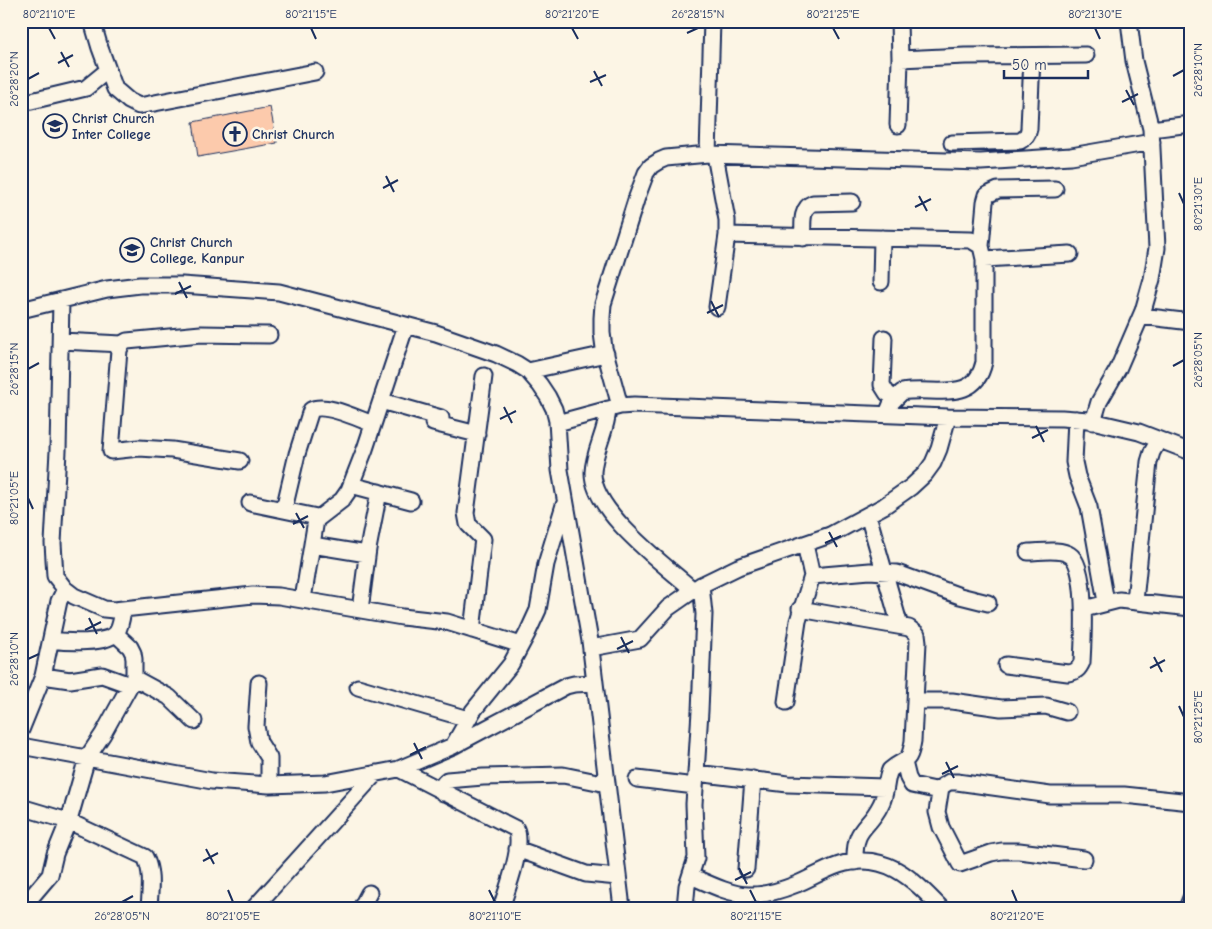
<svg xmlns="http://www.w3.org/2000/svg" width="1212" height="929" font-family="'Comic Neue',sans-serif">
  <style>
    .building { fill: #fccaac; stroke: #1b2f5e }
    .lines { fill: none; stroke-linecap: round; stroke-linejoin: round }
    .minor-casing { stroke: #1b2f5e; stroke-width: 19 }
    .minor { stroke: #fcf5e5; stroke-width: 15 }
    .ticks { fill: none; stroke: #1b2f5e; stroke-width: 2 }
    .labels { text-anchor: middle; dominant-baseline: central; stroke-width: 5; stroke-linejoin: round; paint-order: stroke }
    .poi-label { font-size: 14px; font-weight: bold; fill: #1b2f5e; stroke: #fcf5e5; text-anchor: start }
    .neatline { fill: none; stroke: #1b2f5e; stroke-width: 2 }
    .ticks-label { font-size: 12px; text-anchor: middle; fill: #1b2f5e }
  </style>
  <rect width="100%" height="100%" fill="#fcf5e5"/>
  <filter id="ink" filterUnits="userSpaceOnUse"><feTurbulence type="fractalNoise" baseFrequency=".02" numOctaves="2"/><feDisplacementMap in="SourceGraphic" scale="10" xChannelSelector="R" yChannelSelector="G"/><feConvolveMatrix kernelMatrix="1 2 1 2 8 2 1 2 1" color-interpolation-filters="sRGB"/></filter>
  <g filter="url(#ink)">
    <path class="building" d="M270 107 277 143 198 157 193 122Z"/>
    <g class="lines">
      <g class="minor-casing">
        <path id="minor" d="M92 21 100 48 115 89 129 101 139 106 315 72
          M900 59 965 56 1086 55
          M27 102 86 88 108 70
          M898 125 900 59 899 21
          M1151 129 1191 124
          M952 143 1020 141C1026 138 1028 135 1029 129L1032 56
          M708 154 712 21
          M715 155 727 220V235L717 307
          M727 235 971 240 981 246 984 259V362C975 405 933 386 902 392L892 402 887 414
          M803 238C803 226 800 208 813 203L852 202
          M981 246 985 202 987 195 998 190 1055 189
          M984 259 1070 254
          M881 282 882 238
          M61 300 58 451 53 543 55 576 65 589 74 596 104 609 114 610 253 595 279 596 402 617 447 622 521 645
          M21 310 107 289 140 285H182L279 292 436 333 496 354 517 364 528 371 540 385 548 397 554 409 557 421 560 470 590 641 622 908
          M1141 316 1191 322
          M884 338 882 385 887 393 894 398
          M61 341 122 344
          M528 371 606 354
          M381 401 441 418
          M620 406 604 348 602 333V318L603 304 610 282 637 197 646 173 651 166 659 161 666 158 708 154 981 162 1071 156 1152 142
          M608 409C607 431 594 450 593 472 592 512 665 565 693 590
          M1076 419 1074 462 1077 476 1089 507 1106 602
          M1093 422 1099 402 1118 369 1143 311 1152 279 1157 248 1151 129 1134 61 1129 21
          M433 423 477 434
          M557 423 620 406 634 405 948 417 1062 418 1088 420 1139 432 1191 452
          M240 461 172 450 139 448 111 451 119 350 122 344 127 341 201 334 269 335
          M351 485 411 501
          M250 503 317 517
          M284 509 297 454 311 410C325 402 358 419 373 424
          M868 515 900 626
          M312 545 367 554
          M812 576 870 571 897 573 960 596 988 603
          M303 599 316 520 342 500 349 490 365 449 406 325
          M1135 601 1149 462 1152 452 1159 440
          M800 609 909 628 917 634 918 642 913 741C909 765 906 757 890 770 885 781 887 793 881 804 868 831 854 825 855 862
          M1084 609 1119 600 1191 608
          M360 610 368 549 379 492
          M472 630 483 539 468 524 466 513 484 376
          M51 640C65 642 108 645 117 632 121 626 122 616 123 609
          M591 648 640 639 668 608 701 585 738 567 830 535 884 506 911 487 925 474 933 463 939 449 948 417
          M1006 665 1068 673C1076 672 1079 669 1082 662 1083 643 1088 566 1070 555 1060 548 1040 552 1028 552
          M43 676 70 680 102 675 130 685
          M134 678 169 697 194 721
          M259 683 256 726 259 742 269 758V785
          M358 687 468 719
          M915 701H952L1001 708 1046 706 1067 712
          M786 702 798 621 812 576 805 544
          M21 730 43 676 59 601 65 589
          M21 746 212 781 269 785 325 783 399 769 453 746 473 711 511 664 527 634 538 610 546 564 564 505
          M453 746 566 686 574 684 594 683
          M904 762 908 778 912 785 940 791
          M399 769 516 829C524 846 507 890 501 908
          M696 773 788 784 885 787
          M637 779 695 786
          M443 793 444 783 447 780 483 777 563 775 607 784
          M21 807 68 821 145 857C153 872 150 891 149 908
          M517 849 586 874 618 877
          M1084 859 1019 851H1002L991 853 960 864 941 827 937 812 941 787 949 782H957L1050 795H1124L1191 802
          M746 869 753 779
          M691 876C707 883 731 895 749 895 765 896 782 890 797 884 811 878 824 870 839 865 884 850 912 878 941 908
          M22 908 50 875 55 854 70 817 87 758 103 734 134 678V659L133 653 130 647 116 634
          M254 908 376 773
          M361 908 369 893
          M685 908 687 886 696 858 694 804 700 711 704 614 701 585
          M1187 908 1191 898"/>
      </g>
      <use href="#minor" class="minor"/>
    </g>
  </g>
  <path class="ticks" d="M49 28 55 39M311 28 316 39M572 28 578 39M833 28 839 39M1095 28 1100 39M687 33 698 28M61 52 69 67M58 63 73 55M594 71 602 86M1173 76 1184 70M28 79 39 73M590 82 606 75M1126 90 1134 105M1122 102 1138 94M386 176 394 192M383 188 398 180M1179 193 1184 204M919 196 927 211M915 207 931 199M179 282 187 298M175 294 191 286M711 301 719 317M707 313 723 305M1173 366 1184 360M28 369 39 363M504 407 512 423M500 419 516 411M1036 426 1044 442M1032 438 1048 430M28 498 33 509M296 513 304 528M293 524 308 516M829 532 837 547M825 543 841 536M89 618 97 634M85 630 101 622M621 637 629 653M617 649 633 641M1154 657 1162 672M28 659 39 654M1150 668 1165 660M1179 706 1184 717M414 743 422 759M410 755 426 747M946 762 954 778M942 774 958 766M206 849 214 864M203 861 218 853M739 868 747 884M735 880 751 872M228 890 233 902M489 890 495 902M750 890 756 902M1012 890 1017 902M122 902 133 896"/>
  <defs>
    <g id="university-ring" transform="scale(1.25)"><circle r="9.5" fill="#fcf5e5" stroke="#1b2f5e" stroke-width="1.5"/><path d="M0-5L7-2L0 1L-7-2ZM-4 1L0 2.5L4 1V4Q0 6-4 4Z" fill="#1b2f5e"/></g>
    <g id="church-ring" transform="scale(1.25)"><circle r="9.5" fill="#fcf5e5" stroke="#1b2f5e" stroke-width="1.5"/><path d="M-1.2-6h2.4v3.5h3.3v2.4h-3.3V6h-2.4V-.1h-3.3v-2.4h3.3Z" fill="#1b2f5e"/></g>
  </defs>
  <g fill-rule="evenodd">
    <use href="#university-ring" x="55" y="126"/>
    <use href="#church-ring" x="235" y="134"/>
    <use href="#university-ring" x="132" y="250"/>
  </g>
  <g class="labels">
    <g class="poi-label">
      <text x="72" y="118">Christ Church<tspan x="72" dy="16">Inter College</tspan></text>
      <text x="252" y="134">Christ Church</text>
      <text x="150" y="242">Christ Church<tspan x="150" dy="16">College, Kanpur</tspan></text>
    </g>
  </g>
  <rect width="1212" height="929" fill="none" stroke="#fcf5e5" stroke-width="55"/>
  <path d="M1004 70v8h84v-8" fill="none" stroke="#1b2f5e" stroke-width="2.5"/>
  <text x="1012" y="70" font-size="15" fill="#1b2f5e" stroke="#fcf5e5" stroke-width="4" paint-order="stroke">50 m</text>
  <rect x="28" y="28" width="1156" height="874" class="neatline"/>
  <g class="ticks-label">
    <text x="49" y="18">80°21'10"E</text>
    <text x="311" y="18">80°21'15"E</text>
    <text x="572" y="18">80°21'20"E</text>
    <text x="698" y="18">26°28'15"N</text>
    <text x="833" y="18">80°21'25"E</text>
    <text x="1095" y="18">80°21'30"E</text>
    <text transform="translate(1198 70) rotate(-90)" y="4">26°28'10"N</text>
    <text transform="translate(14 79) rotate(-90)" y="4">26°28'20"N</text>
    <text transform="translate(1198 204) rotate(-90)" y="4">80°21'30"E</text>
    <text transform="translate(1198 360) rotate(-90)" y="4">26°28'05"N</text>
    <text transform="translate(14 369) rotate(-90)" y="4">26°28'15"N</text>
    <text transform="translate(14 498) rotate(-90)" y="4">80°21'05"E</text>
    <text transform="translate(14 659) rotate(-90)" y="4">26°28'10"N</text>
    <text transform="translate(1198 717) rotate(-90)" y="4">80°21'25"E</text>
    <text x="122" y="920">26°28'05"N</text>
    <text x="233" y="920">80°21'05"E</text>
    <text x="495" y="920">80°21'10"E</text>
    <text x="756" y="920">80°21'15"E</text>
    <text x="1017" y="920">80°21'20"E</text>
  </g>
</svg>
